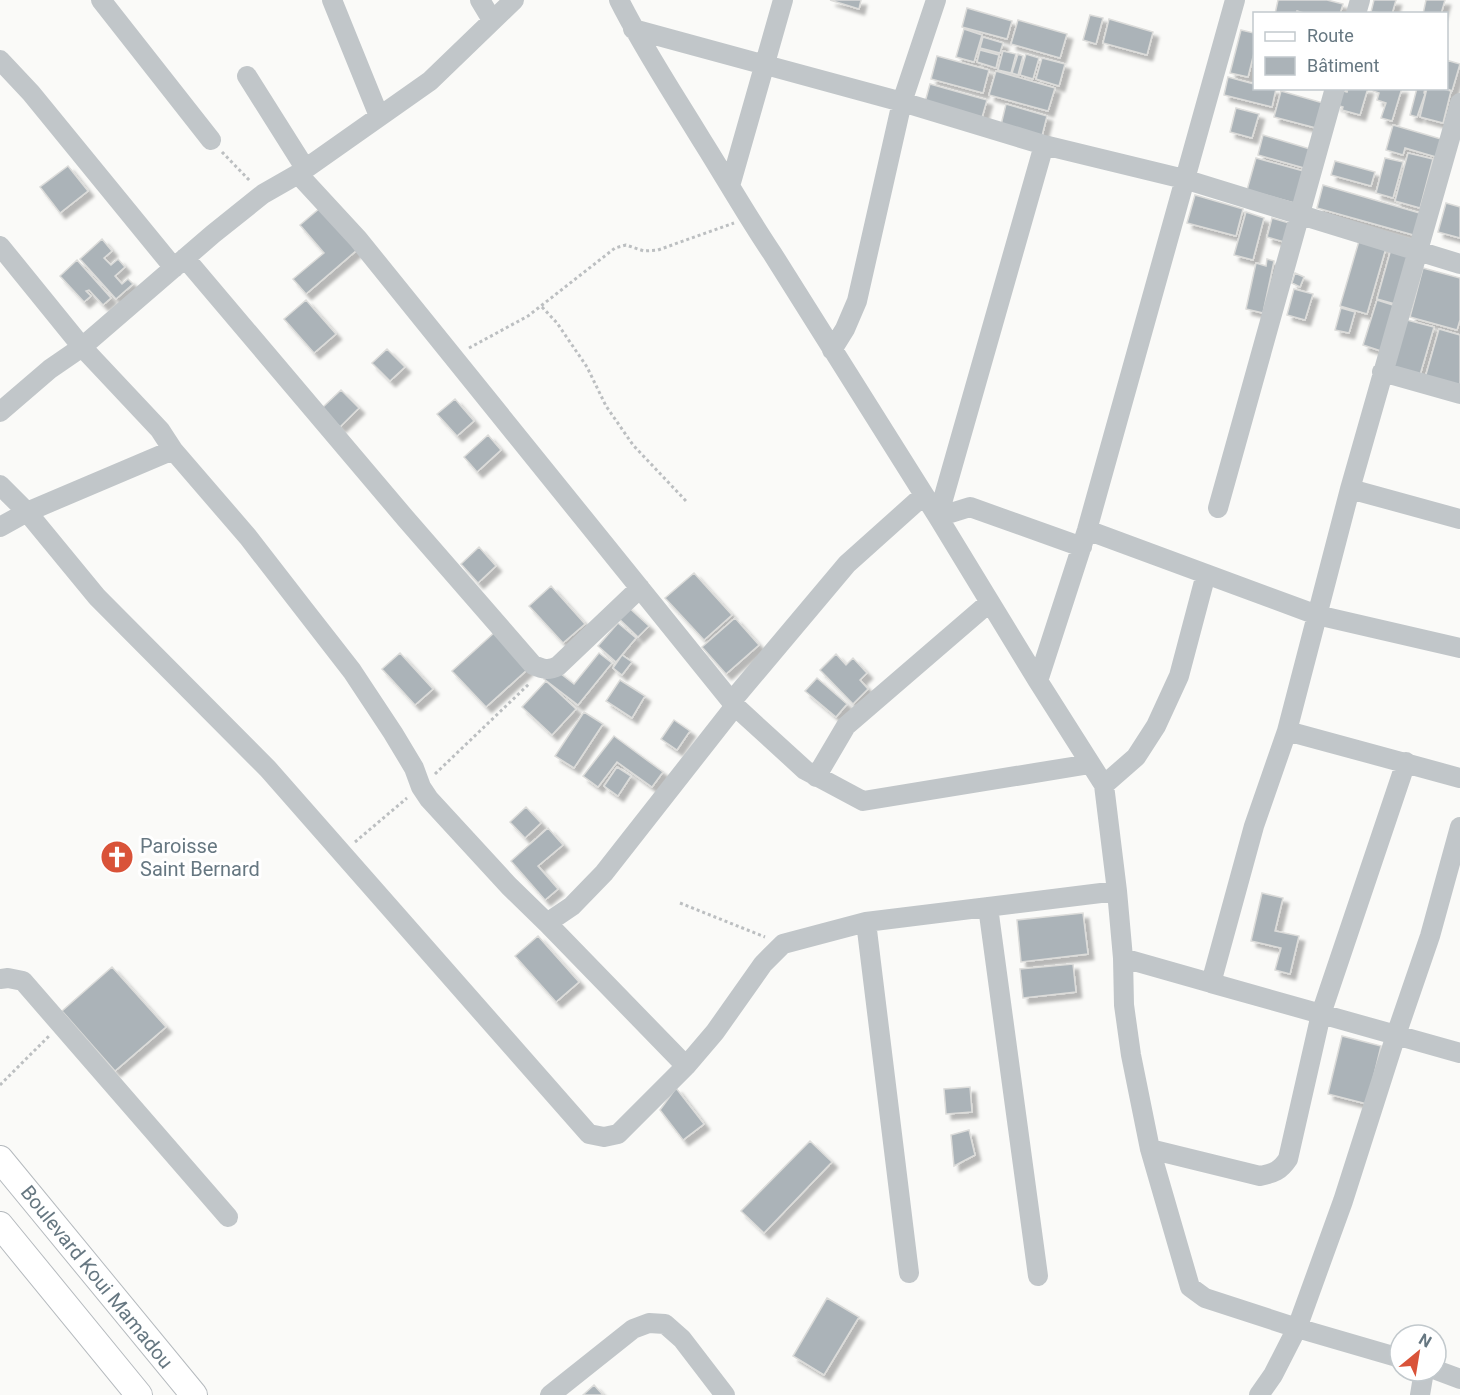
<svg xmlns="http://www.w3.org/2000/svg" width="1460" height="1395" font-family="Roboto,sans-serif">
  <style>
    .building { fill: #abb3b8; stroke: #dcdcda; stroke-width: 1.5; filter: url(#shadow) }
    .lines { fill: none; stroke-linecap: round; stroke-linejoin: round }
    .major-casing { stroke: #b5babe; stroke-width: 28 }
    .path { stroke: #bcbfc1; stroke-width: 3; stroke-dasharray: 3 3; stroke-linecap: butt }
    .minor { stroke: #c1c6c9; stroke-width: 20 }
    .major { stroke: #fff; stroke-width: 26 }
    .labels { text-anchor: middle; dominant-baseline: central; stroke-width: 6; stroke-linejoin: round; paint-order: stroke }
    .poi-label { font-size: 20px; fill: #667781; stroke: #fff; text-anchor: start }
    .street-label { font-size: 20px; fill: #667781; stroke: #fff }
  </style>
  <defs>
    <filter id="shadow"><feDropShadow dx="5.5" dy="5.5" stdDeviation="1.5" flood-color="#0004"/></filter>
  </defs>
  <rect width="100%" height="100%" fill="#fafaf8"/>
  <path class="building" d="M830 0H861L859 9Z
    M1278 0H1327L1343 4 1340 14H1307L1297 11 1296 14H1275Z
    M1374 0H1396L1392 14 1371 12Z
    M1426 0H1445L1441 14H1423Z
    M967 8 1012 21 1007 39 962 27Z
    M1090 15 1103 18 1096 44 1083 40Z
    M1109 19 1153 32 1147 55 1103 43Z
    M1018 20 1067 34 1060 58 1011 44Z
    M964 29 982 35 974 62 956 57Z
    M1241 30 1254 33V53L1248 77 1230 73Z
    M983 37 1003 43 1000 53 980 48Z
    M980 50 999 55 996 68 977 62Z
    M1003 51 1016 54 1011 73 998 70Z
    M1018 54 1023 56 1018 75 1012 73Z
    M1026 54 1039 58 1033 79 1020 75Z
    M937 56 989 70 983 93 931 79Z
    M1042 58 1065 64 1059 86 1036 79Z
    M1446 60 1460 64 1452 91 1445 88Z
    M996 71 1055 88 1048 111 989 95Z
    M1228 77 1254 84V88L1276 89 1272 107 1224 95Z
    M930 84 987 100 981 121 924 106Z
    M1348 88H1368L1360 115 1342 110 1343 107 1336 105 1340 90 1347 92Z
    M1373 88H1402L1392 121 1381 118 1386 103 1377 100 1379 93 1373 91Z
    M1417 88H1425L1424 93 1425 94 1417 117 1410 115Z
    M1427 88H1440L1451 91 1443 123 1420 117Z
    M1281 91 1323 103 1316 128 1274 117Z
    M1006 104 1047 116 1042 136 1001 125Z
    M1236 108 1259 114 1252 138 1230 132Z
    M1393 125 1441 139 1436 157 1405 148 1403 155 1386 150Z
    M1263 135 1310 149 1304 168 1258 155Z
    M1408 153 1433 159 1420 208 1395 201Z
    M1256 158 1307 172 1298 204 1247 190Z
    M1385 158 1403 162 1393 198 1376 193Z
    M1335 161 1375 172 1371 186 1331 175Z
    M68 166 88 191 60 213 40 187Z
    M1323 185 1423 214 1417 236 1317 208Z
    M1195 195 1243 209 1236 236 1187 223Z
    M1446 203 1460 207V238L1438 232Z
    M320 208 357 250 306 294 293 279 324 253 300 225Z
    M1246 212 1264 218 1253 260 1234 255Z
    M1272 218 1289 223 1284 242 1267 237Z
    M102 239 112 251 104 258 111 265 118 259 125 267 115 276 122 284 128 279 133 284 116 299 80 259Z
    M1359 241 1386 248 1367 314 1340 306Z
    M1391 249 1409 254 1395 304 1377 299Z
    M1267 259 1274 261 1263 313 1246 309 1256 263 1266 266Z
    M77 260 111 298 103 305 89 290 86 291 91 296 84 302 60 276Z
    M1423 268 1460 278V320L1457 330 1410 317Z
    M1295 273 1304 277 1300 287 1292 283Z
    M1294 289 1313 294 1305 320 1287 315Z
    M306 300 336 334 314 353 284 319Z
    M1377 300 1396 306 1381 351 1363 345Z
    M1341 308 1355 312 1349 333 1335 330Z
    M1407 320 1434 327 1420 375 1393 368Z
    M1439 329 1460 335V388L1425 378Z
    M387 349 405 367 390 381 372 363Z
    M341 390 359 408 340 427 322 408Z
    M455 399 474 421 457 436 437 414Z
    M488 435 501 450 477 472 464 457Z
    M479 547 496 566 478 583 461 564Z
    M694 573 732 615 704 640 665 598Z
    M551 586 585 624 563 643 529 606Z
    M625 604 649 626 638 637 615 615Z
    M735 618 759 645 726 674 702 647Z
    M618 623 636 638 616 662 598 646Z
    M495 632 528 669 486 707 452 671Z
    M400 653 433 689 415 705 382 669Z
    M599 653 612 663 578 705 544 679 556 670 574 684Z
    M836 654 846 665 853 658 867 673 860 680 868 689 853 704 820 670Z
    M622 655 632 662 622 675 613 668Z
    M817 678 847 704 836 717 805 691Z
    M620 680 645 696 632 718 606 701Z
    M546 681 576 709 552 735 522 707Z
    M584 712 603 724 574 768 555 756Z
    M674 720 690 731 677 750 661 739Z
    M614 736 663 772 652 787 617 762 598 787 583 776Z
    M617 767 631 776 618 796 604 786Z
    M526 807 541 823 525 838 510 822Z
    M548 828 563 845 538 866 558 889 545 900 511 861Z
    M1262 893 1283 898 1275 931 1299 936 1290 974 1275 970 1281 948 1251 941Z
    M1083 913 1088 954 1021 962 1017 920Z
    M538 936 579 982 556 1002 515 956Z
    M1073 964 1076 992 1023 998 1020 969Z
    M112 967 166 1027 115 1071 62 1011Z
    M1342 1036 1381 1046 1367 1104 1328 1094Z
    M970 1087 972 1112 946 1114 944 1089Z
    M676 1088 704 1124 683 1140 660 1110Z
    M969 1130 975 1155 954 1166 951 1135Z
    M810 1141 832 1162 764 1233 741 1211Z
    M827 1298 859 1317 824 1375 793 1356Z
    M594 1385 603 1395H583Z"/>
  <g class="lines">
    <g class="major-casing">
      <path id="major" d="M0 1159 194 1395
        M0 1225 139 1395"/>
    </g>
    <path class="path" d="M222 152 251 182
      M542 307 557 323 587 367 606 406 633 445 686 501
      M469 348 528 316 615 248 626 245 644 251 658 250 734 223
      M435 774 530 683
      M355 842 407 798
      M680 903 765 937
      M0 1085 49 1036"/>
    <path class="minor" d="M101 0 211 140
      M332 0 379 116
      M480 0 492 20
      M619 0C643 48 673 93 701 139 725 177 747 216 772 253L938 517 1038 681 1104 785 1117 891 1123 958 1124 1005 1131 1055 1150 1149 1190 1287 1205 1298 1297 1328 1400 1358
      M1356 14 1360 0
      M633 29 902 102 1044 145 1184 179 1460 264
      M0 60 31 93 174 268
      M247 76 305 168
      M730 186 783 0
      M0 246 82 347 160 430 173 450 248 537 303 608 352 671 393 733 414 768 421 787 429 799 509 886 547 923 572 906 604 873 735 706 358 239 298 174
      M185 258 406 519 533 665C543 669 548 671 558 666L640 588
      M832 350 845 329 857 301 902 102 936 0
      M1382 372 1460 394
      M0 412 50 369 82 347 213 234 263 194 298 174 430 81 514 0
      M0 485 27 512 97 597 268 769 589 1134 604 1137 618 1134 686 1066 715 1032 763 964 783 944 866 922 1117 891
      M1350 489 1460 519
      M1218 508 1335 88
      M938 517 1044 145
      M938 517 970 507 1082 547
      M0 527 27 512 173 450
      M1087 530 1317 615 1460 648
      M1038 681 1087 530 1235 0
      M731 702 847 564 924 495
      M735 706 805 770 863 801 1090 764
      M1287 731 1460 778
      M816 777 846 726 990 602
      M1104 785 1136 757 1156 726 1179 676 1206 574
      M988 907 1038 1276
      M866 922 909 1273
      M547 923 686 1066
      M1123 958 1211 983 1254 826 1287 731 1350 489 1460 103
      M0 979 8 978 23 981 228 1217
      M1211 983 1460 1053
      M1150 1149 1260 1176C1274 1173 1280 1171 1288 1159L1321 1014 1406 762
      M1436 1370 1460 1379
      M550 1395 633 1329 649 1323 665 1324 682 1339 725 1395
      M1259 1395 1273 1375 1297 1328 1343 1201 1396 1035 1430 936 1460 827
      M1420 1395 1424 1371"/>
    <use href="#major" class="major"/>
  </g>
  <defs>
    <g id="church-disc" transform="scale(1.725)"><circle r="9.5" fill="#d95339" stroke="#fff"/><path d="M-1.2-6h2.4v3.5h3.3v2.4h-3.3V6h-2.4V-.1h-3.3v-2.4h3.3Z" fill="#fff"/></g>
  </defs>
  <g fill-rule="evenodd">
    <use href="#church-disc" x="117" y="857"/>
  </g>
  <g class="labels">
    <g class="poi-label">
      <text x="140" y="846">Paroisse<tspan x="140" dy="23">Saint Bernard</tspan></text>
    </g>
    <g class="street-label">
      <text transform="translate(97 1277) rotate(51)">Boulevard Koui Mamadou</text>
    </g>
  </g>
  <rect x="1253" y="12" width="195" height="78" fill="#ffffff" stroke="#c2c9cd" stroke-width="1.5"/>
  <rect x="1265" y="32" width="30" height="9" fill="#ffffff" stroke="#c2c9cd" stroke-width="1.5"/>
  <text x="1307" y="42" font-size="18" fill="#667781">Route</text>
  <rect x="1265" y="57" width="30" height="18" fill="#abb3b8" stroke="#c2c9cd" stroke-width="1.5"/>
  <text x="1307" y="72" font-size="18" fill="#667781">Bâtiment</text>
  <g transform="translate(1418 1353) rotate(30)"><circle r="28" fill="#ffffff" stroke="#c2c9cd" stroke-width="1.5"/>
  <path d="M0-4.5L10 22L0 15L-10 22Z" fill="#d95339"/>
  <text y="-9" font-size="16" font-weight="bold" text-anchor="middle" fill="#667781">N</text>
  </g>
</svg>
